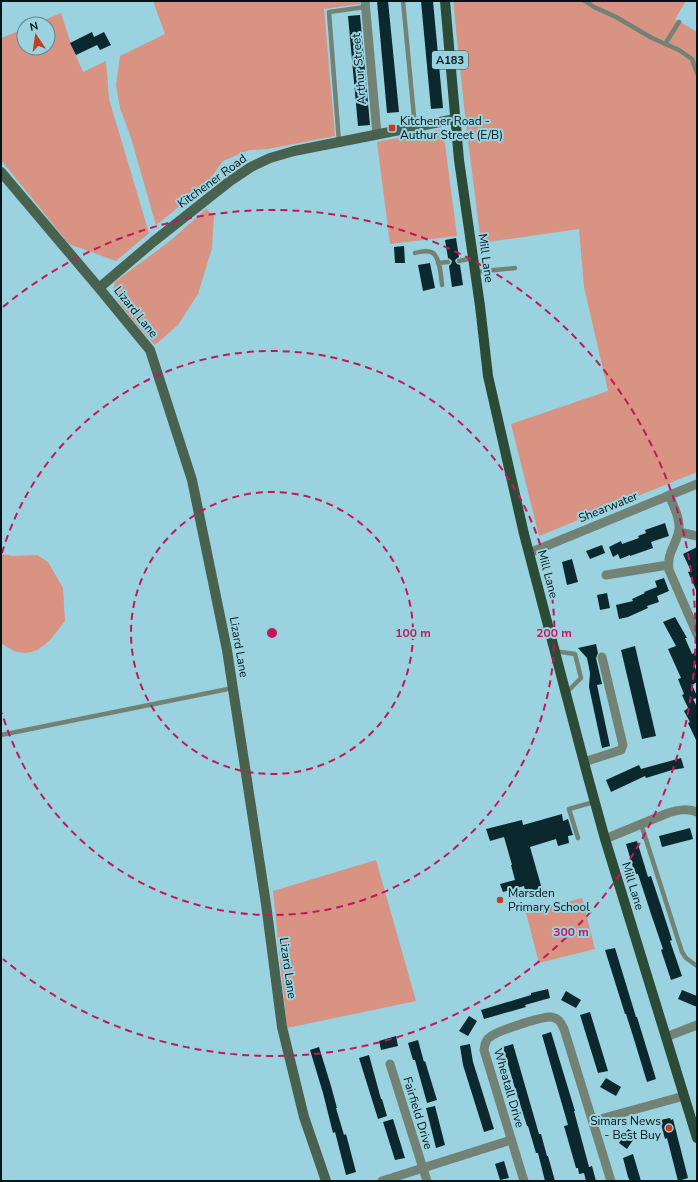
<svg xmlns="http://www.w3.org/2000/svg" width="698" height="1182" font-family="'Nunito Sans',sans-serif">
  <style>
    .green { fill: #d89383 }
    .building { fill: #0b282e }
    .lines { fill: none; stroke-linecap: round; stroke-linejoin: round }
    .lane { stroke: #728376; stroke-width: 4.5 }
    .street { stroke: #728376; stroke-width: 9 }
    .secondary { stroke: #496250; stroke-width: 10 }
    .primary { stroke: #2c4b36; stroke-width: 10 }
    .ring { fill: none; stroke: #c2185b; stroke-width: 2; stroke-dasharray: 7 5 }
    .poi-dot { fill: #c63c1e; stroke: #9ad2df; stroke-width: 1.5 }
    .labels { text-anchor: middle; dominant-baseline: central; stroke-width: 4; stroke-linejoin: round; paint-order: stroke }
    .shield { fill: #9ad2df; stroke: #2e4d54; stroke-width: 1 }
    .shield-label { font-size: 11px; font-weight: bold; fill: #001418 }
    .street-label { font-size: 12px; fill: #001418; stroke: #9ad2df }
    .poi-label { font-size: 12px; fill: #001418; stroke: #9ad2df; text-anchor: start }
    .centre { fill: #c2185b; stroke: #9ad2df; stroke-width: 2 }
    .ring-label { font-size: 12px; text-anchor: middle; font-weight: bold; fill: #c2185b; stroke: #9ad2df; stroke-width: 4; stroke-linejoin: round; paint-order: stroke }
  </style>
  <rect width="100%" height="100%" fill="#9ad2df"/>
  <path class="green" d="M153 1H360V4L324 9 335 136 268 149 249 150 223 161 204 187 156 225 131 138 120 108 116 85 120 56 165 34Z
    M453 1H686L675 19 697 32V472L539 536 511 424 608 391 584 287 579 229 481 243 466 125Z
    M61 13 71 44 83 72 106 61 109 99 149 233 116 261 69 244 1 160V38L24 29V48H48V24H35Z
    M443 129 457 236 390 244 377 142Z
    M206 209 214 215 212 248 198 294 178 325 155 345C145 334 119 306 114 293 113 289 114 285 116 281L170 241Z
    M1 554 12 556 37 555 48 562 63 588 65 621C53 636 41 657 18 652 12 651 6 646 1 643Z
    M376 860 416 1001 287 1028 273 891Z
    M582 898 595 949 539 963 526 913Z"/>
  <path class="building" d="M377 1H388L399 112 387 113Z
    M421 1H433L443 108 431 109Z
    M360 15 370 125 358 126 348 16Z
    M92 32 94 37 104 32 111 45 100 50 97 45 76 55 70 43Z
    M456 238 459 257 456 259 455 261 457 264 460 265 463 285 452 287 449 266 451 264 452 261 450 259 448 258 445 240Z
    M404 246 405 263H395L394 247Z
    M430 263 435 288 423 291 418 265Z
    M665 523 669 536 651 542 653 548 630 556V555L620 559 618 554 613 557 609 547 621 541 622 544 639 538 638 536 646 533 645 530Z
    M602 545 605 553 590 559 586 551Z
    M697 547V592L688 572 691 571 683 554Z
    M572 559 578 582 567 585 562 562Z
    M664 578 669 591 657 596 659 602 647 606 648 608 628 617 619 619 616 605 633 601 632 599 645 593 644 592 657 587 655 581Z
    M607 593 610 608 600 610 597 595Z
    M675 617 687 638H685L692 654 697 652V664L694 665 697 672V682L692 685 697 696V698L693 699 697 707V742L688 723 690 722 684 711 688 708 682 695 684 694 678 679 681 678 668 649 676 646 663 622Z
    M596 644 598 653 596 658 602 684 597 685 610 746 602 748 589 687 590 673 587 658 578 648Z
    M635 646 656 736 642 739 621 650Z
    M681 758 684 768 672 770 646 778 645 776 611 792 606 780 639 765 641 769Z
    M562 814 563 821 568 819 573 835 568 836 569 843 558 846 556 839 530 847 542 889 526 893 524 886 503 892 500 884 515 880 511 865H512L504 837 490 841 486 829 522 820 523 825Z
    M690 828 693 839 662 847 659 836Z
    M637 841 648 877 651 876 661 906 672 940 670 941 682 976 671 980 661 950 663 949 651 914 638 874H635L626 844Z
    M615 948 636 1017H637L656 1079 647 1082 633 1036 626 1014H625L605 950Z
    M548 989 550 998 525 1005 526 1007 484 1019 481 1010 531 995V993Z
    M682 990 697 996V1007L678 999Z
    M566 991 581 1000 576 1008 561 1000Z
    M590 1012 608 1071 598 1073 580 1015Z
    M469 1016 477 1021 468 1036 459 1031Z
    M551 1032 575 1111H574L589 1167 592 1166 596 1181H586L584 1173 579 1174 578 1168H576L564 1126 568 1125 542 1035Z
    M396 1036 398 1046 381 1050 379 1041Z
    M418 1040 424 1062 425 1061 437 1100 427 1103 415 1060H413L408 1043Z
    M470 1044 473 1062 494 1129 484 1132 463 1065 460 1046Z
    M513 1044 539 1134H541L547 1156H548L555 1181H545L538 1153H536L528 1126H527L514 1085 503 1047Z
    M319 1047 331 1086 337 1108H336L344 1135 346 1134 356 1172 346 1175 335 1132 333 1133 323 1093 310 1050Z
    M369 1055 381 1099H382L387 1116 378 1119 359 1058Z
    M606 1078 621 1087 616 1096 600 1087Z
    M435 1106 445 1145 436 1148 426 1108Z
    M670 1118 671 1120 673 1119 688 1178 678 1181 667 1138 665 1139 660 1120Z
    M393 1119 405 1158 395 1160 383 1122Z
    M628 1129 637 1134 627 1149 619 1143Z
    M633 1154 641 1181H630L628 1177 623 1158Z
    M504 1161 509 1178 500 1180 495 1164Z"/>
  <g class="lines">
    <path class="lane" d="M403 1 415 127
      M585 1 594 7 616 17 652 38 679 50 692 59 697 73
      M665 44 679 22
      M339 142 329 12 365 7
      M415 253C420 252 426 250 431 252 440 255 441 276 442 285
      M459 261 473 258
      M438 263 448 262
      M475 272 515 268
      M554 651 575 654 581 678 566 693
      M1 735 233 688
      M641 824 682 952 686 958 697 966
      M578 838 569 809 594 802"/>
    <path class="street" d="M365 1 377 134
      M669 495C674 507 682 522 678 534 674 549 667 553 669 570L697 634
      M679 532 697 536
      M529 553 697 484
      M606 575 668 565
      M584 762 621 750 623 745 602 657
      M605 839 668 813C678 810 687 808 697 812
      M666 1037 697 1025
      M390 1064 427 1181
      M593 1121 684 1096
      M382 1181 511 1140
      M524 1181 484 1050C485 1045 485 1040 490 1037 497 1031 543 1016 551 1017 559 1018 561 1023 564 1029L611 1181"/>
    <path class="secondary" d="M1 172 99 288 150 350 192 480 227 650 266 904 282 1027 304 1117 326 1181
      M99 288 153 242 230 181 251 167 270 158 294 151 455 119"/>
    <path class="primary" d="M445 1 459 160 480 306 488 376 524 534 586 770 605 839 697 1138"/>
  </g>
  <g class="ring">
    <circle cx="272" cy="633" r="141"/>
    <path d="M2 553A282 282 0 1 1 2 713"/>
    <path d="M3 307A423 423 0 1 1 3 959"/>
  </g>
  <g class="poi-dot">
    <rect x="388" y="124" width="8" height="8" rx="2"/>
    <circle cx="500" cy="900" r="4"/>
    <circle cx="669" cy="1128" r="4"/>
  </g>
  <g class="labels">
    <rect class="shield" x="432" y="51" width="36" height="18" rx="3"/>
    <g class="shield-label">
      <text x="450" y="60">A183</text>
    </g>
    <g class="street-label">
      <text transform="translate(359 69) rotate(-95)">Arthur Street</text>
      <text transform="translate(212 181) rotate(-36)">Kitchener Road</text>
      <text transform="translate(486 258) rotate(82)">Mill Lane</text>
      <text transform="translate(136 312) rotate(51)">Lizard Lane</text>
      <text transform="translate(608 507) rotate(-22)">Shearwater</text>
      <text transform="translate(548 574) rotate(75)">Mill Lane</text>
      <text transform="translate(239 647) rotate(80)">Lizard Lane</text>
      <text transform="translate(633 886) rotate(73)">Mill Lane</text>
      <text transform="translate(288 968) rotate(82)">Lizard Lane</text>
      <text transform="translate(509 1088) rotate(74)">Wheatall Drive</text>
      <text transform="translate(418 1113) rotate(73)">Fairfield Drive</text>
    </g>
    <g class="poi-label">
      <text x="400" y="121">Kitchener Road -<tspan x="400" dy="14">Authur Street (E/B)</tspan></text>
      <text x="508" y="893">Marsden<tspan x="508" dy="14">Primary School</tspan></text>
      <text x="661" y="1121" text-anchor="end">Simars News<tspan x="661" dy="14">- Best Buy</tspan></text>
    </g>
  </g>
  <circle cx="272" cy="633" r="6" class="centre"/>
  <g class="ring-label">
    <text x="413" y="637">100 m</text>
    <text x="554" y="637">200 m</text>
    <text x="571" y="936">300 m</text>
  </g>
  <rect width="698" height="1182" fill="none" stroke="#001418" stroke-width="4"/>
  <g transform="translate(36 36) rotate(347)"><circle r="19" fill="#9ad2df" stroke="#5c868f"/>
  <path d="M0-3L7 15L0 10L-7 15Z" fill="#c63c1e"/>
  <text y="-6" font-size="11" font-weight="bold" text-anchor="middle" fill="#001418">N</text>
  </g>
</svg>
